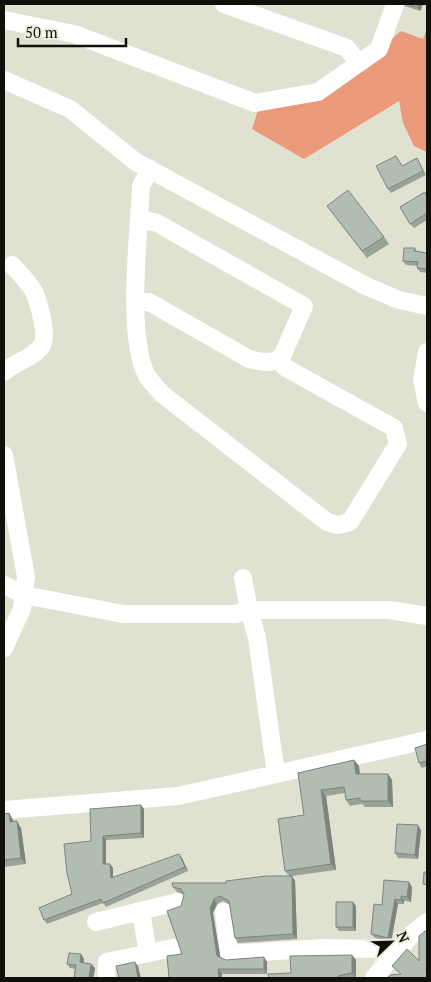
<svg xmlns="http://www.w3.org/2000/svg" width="431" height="982" font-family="'PT Serif',serif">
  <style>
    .green { fill: #ea9979 }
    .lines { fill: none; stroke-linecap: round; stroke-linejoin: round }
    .minor { stroke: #fff; stroke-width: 18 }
    .wall { fill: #99a398 }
    .shaded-wall { fill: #7d847c }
    .building { fill: #b2bdb1; stroke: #7d847c }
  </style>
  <rect width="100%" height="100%" fill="#e1e1d2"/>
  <path class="green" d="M427 28V152L414 146 403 123 399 101 304 159 252 129 260 104 317 94 383 53 393 38 401 31 423 39Z"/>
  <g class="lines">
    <path class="minor" d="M224 4 347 48 358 63
      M4 20 74 34 255 103 318 92 379 49 395 4
      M4 80 70 109 136 162 366 286 399 300 427 306
      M150 169 141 186C139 233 126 336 147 376 151 382 157 388 162 394L327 522 338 525 350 522 398 444 394 428 286 368 279 360
      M136 302H149L249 359C262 362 275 366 283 354L304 306 157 223 140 219
      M427 352 422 380 427 403
      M4 372C14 362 35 358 42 345 48 335 39 303 34 292 29 282 19 273 12 265
      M4 455 26 577 22 609 4 648
      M243 578 249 610 257 638 276 774
      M4 585 24 595 123 614H235L249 610H389L427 616
      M4 810 178 796 427 740
      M141 912 148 953
      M224 912 229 954 323 948 380 949 392 957
      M96 922 177 902
      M106 978 107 962 172 948
      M374 978 413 933 427 922"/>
  </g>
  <path class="wall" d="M403 4H423L420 11 405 6Z
    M396 156 402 166 417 158 426 175 391 193 388 189Z
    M427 196V220L414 228 410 224Z
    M332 212 384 237 389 244 367 258Z
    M415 248 417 251 427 253V273L420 272 417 268 418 266 406 265 403 261Z
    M427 744V766L422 768 419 763Z
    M354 760 359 766 360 774H388L392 780 393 807H365L362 804 350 806 346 800 345 793 326 796 336 870 292 876 295 881 297 939 238 943 235 938 230 905 223 901 217 904 213 913 220 957 226 960 264 957 267 962V974H222V978H169L182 954 181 906 184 895 183 894 177 892 173 887 226 883 289 876 285 871 304 815 298 773Z
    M144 809V838L106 840V864H110L113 868V877L182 858 188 871 106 907 103 903 47 924 44 920 72 894 91 841Z
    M9 813 13 820 14 822 21 828 26 864 4 867V814Z
    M421 830 418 859 398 858 395 853Z
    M412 887 411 902 404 901V904H398L391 942 375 938 371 934 382 905Z
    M356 906V931H339L336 927Z
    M81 954 84 959 83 963 91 964 95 968 93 978H74L75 969 70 968 67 964Z
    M352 955 356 960V977L351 978H269L291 973Z"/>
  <path class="shaded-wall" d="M418 4H423L420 11 417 7Z
    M354 760 359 766 360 780 356 774Z
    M388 774 392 780 393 807 388 801Z
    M321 790 326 796 336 870 331 864Z
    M141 805 144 809V838L141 833Z
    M9 813 13 820 14 829 10 822Z
    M17 821 21 828 26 864 21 858Z
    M418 825 421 830 418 859 415 855Z
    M103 836 106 840V868L103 864Z
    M179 854 182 858 188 871 185 867Z
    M110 864 113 868V882L111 878Z
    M292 876 295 881 297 939 293 934Z
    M409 882 412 887 411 902 407 897Z
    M401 896 404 901V904L401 900Z
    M214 899 217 904 213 913 221 961 217 956 210 908Z
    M395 899 398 904 391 942 388 938Z
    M353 902 356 906V931L353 927Z
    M81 954 84 959 83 967 80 962Z
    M352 955 356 960V977L352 973Z
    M264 957 267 962V974L264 969Z
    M135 962 138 966 141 978H138Z
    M91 964 95 968 93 978H89Z
    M218 969 222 974V978H219Z"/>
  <path class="building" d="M408 4H418L417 7Z
    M396 156 402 166 417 158 423 171 388 189 376 166Z
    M348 190 384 237 362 251 327 206Z
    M425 192 427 197V213L410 224 400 207Z
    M404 248H415L414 251 427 253V269L417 268 418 262 403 261Z
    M427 744V761L419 763 415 748Z
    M354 760 356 774H388V801H360V798L346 800 344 787 321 790 331 864 285 871 278 819 304 815 298 773Z
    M141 805V833L103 836V864H110L111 878 179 854 185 867 103 903 101 899 44 920 39 908 72 894 67 873 64 844 91 841 90 809Z
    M9 813 10 822 17 821 21 858 4 860V814Z
    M397 824 418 825 415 855 395 853Z
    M424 872H427V885L423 884Z
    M266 876H292L293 934 235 938 229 901 220 896 214 899 210 908 217 956 226 960 264 957V969H218L219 978H169L167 956 182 954 167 911 181 906 184 895 181 889 173 887 172 883H226V881Z
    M384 880 409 882 407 897 401 896V900L395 899 388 938 371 934 374 904 382 905Z
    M336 902H353V927H336Z
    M425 931H427V966L426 967 427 978H387L391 975 401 974 392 966 407 949 419 961V936Z
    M69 953 81 954 80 962 91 964 89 978H74L76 965 67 964Z
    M352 955V973L338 976V978H269L268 974 291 973 290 956Z
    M135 962 138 978H119L116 966Z"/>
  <rect width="431" height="982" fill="none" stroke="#11110c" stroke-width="10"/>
  <g transform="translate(391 942) rotate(67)" stroke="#eeeedf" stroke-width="4" paint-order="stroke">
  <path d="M0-4L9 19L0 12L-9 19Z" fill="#11110c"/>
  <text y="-8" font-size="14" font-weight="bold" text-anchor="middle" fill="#11110c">N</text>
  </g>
  <path d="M18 38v8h108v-8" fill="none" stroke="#11110c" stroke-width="2.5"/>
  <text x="25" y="38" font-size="15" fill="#11110c" stroke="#eeeedf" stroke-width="4" paint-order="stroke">50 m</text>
</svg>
